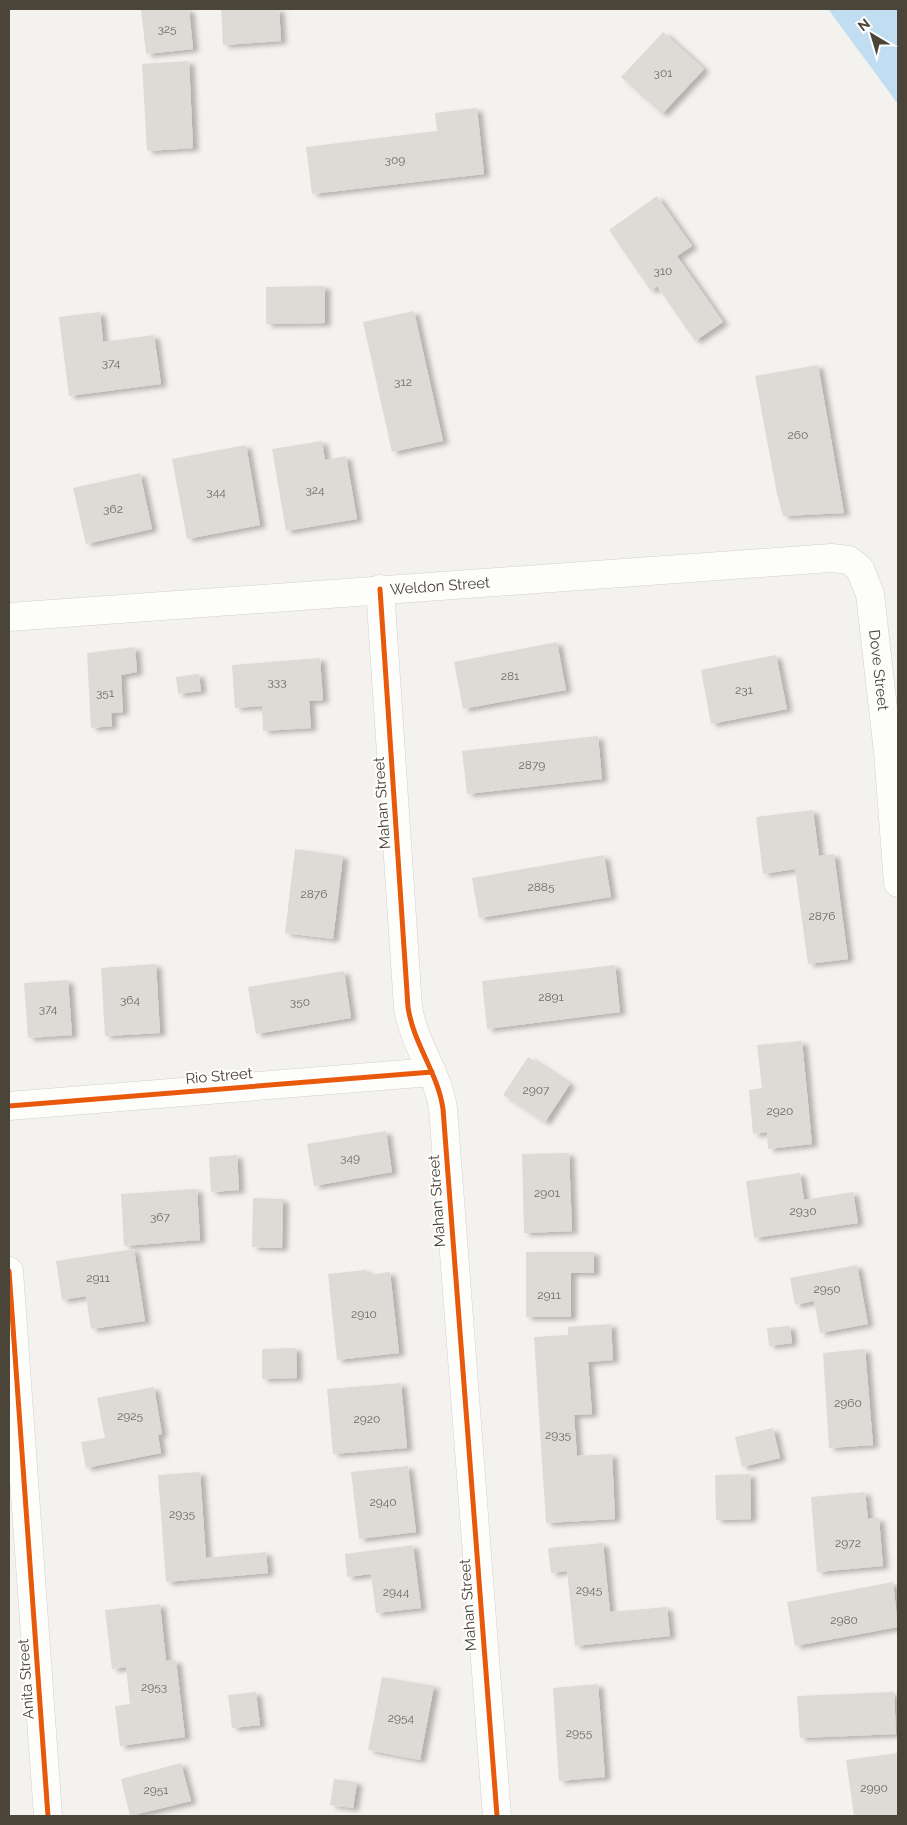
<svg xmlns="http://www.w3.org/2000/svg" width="907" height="1825" font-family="Raleway,sans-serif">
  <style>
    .water { fill: #c0ddf1 }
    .building { fill: #dedbd6; filter: url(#shadow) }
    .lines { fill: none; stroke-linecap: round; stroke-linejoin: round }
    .minor-casing { stroke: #d2d0cb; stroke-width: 29 }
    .minor { stroke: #fdfdfc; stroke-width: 28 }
    .cycleway-casing { stroke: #fff; stroke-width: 8 }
    .cycleway { stroke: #e8590c; stroke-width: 5 }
    .labels { text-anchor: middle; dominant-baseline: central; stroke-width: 4; stroke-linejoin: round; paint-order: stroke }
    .number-label { font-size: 12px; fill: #706a61 }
    .street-label { font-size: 15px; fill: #4b4439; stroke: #fff }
  </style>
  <defs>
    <filter id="shadow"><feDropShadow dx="5.5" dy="3" stdDeviation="2.5" flood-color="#0004"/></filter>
  </defs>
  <rect width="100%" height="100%" fill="#f4f2ee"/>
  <path class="water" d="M828 9H898V104Z"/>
  <path class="building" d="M141 9H189L193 49 146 54Z
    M221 9H279L281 41 223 45Z
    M663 32 704 69 662 114 621 77Z
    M189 61 193 148 147 151 142 64Z
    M477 108 484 174 312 194 306 147 437 131 435 113Z
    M657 196 692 246 677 256 723 322 695 341 657 286 651 291 609 230Z
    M325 286V323L266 324V287Z
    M414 311 443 441 392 452 363 322Z
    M100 312 103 342 154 335 161 384 69 396 59 317Z
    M818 365 844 513 783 516 777 494 755 376Z
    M322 441 325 460 346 456 357 519 286 531 272 449Z
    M246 445 260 525 187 539 172 459Z
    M140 473 152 529 86 544 73 488Z
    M557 642 566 690 463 709 454 662Z
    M135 647 137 672 121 675 123 712 111 713 112 726 91 728 87 653Z
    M776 655 787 709 711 724 701 670Z
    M320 658 323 700 309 701 311 728 263 731 262 706 235 708 232 665Z
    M199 674 201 691 178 694 176 677Z
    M598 736 602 779 467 794 462 751Z
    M813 810 819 856 834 854 848 959 808 964 795 869 763 874 756 817Z
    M295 849 343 856 333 939 285 933Z
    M604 855 611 897 479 918 472 878Z
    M156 964 160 1033 105 1036 101 968Z
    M615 965 620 1012 487 1029 482 981Z
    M344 971 351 1018 256 1034 248 987Z
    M68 980 72 1035 28 1038 24 983Z
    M802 1041 812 1144 768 1149 767 1132 753 1134 749 1090 762 1088 757 1045Z
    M528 1057 570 1084 545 1122 503 1095Z
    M386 1131 392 1172 314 1186 307 1144Z
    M569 1153 572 1231 524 1233 522 1154Z
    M237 1155 239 1190 211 1192 209 1157Z
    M800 1173 804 1200 853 1192 858 1223 754 1238 746 1181Z
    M197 1189 200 1240 124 1246 121 1194Z
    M253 1198 283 1199 282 1248 252 1247Z
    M134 1249 145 1321 91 1329 86 1296 62 1300 56 1261Z
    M526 1252H594V1273H571V1317H526Z
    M857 1265 868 1324 820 1333 814 1301 795 1305 790 1278Z
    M366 1270 367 1275 390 1272 399 1353 337 1360 328 1274Z
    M611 1324 613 1360 588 1362 592 1414 574 1415 577 1456 612 1454 615 1519 546 1523 534 1337 568 1335V1327Z
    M790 1326 792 1343 769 1346 767 1328Z
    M296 1348 297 1378 262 1379V1349Z
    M865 1349 873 1445 829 1448 823 1353Z
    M401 1383 407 1448 333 1454 327 1389Z
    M154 1387 162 1434 158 1435 161 1453 86 1468 81 1442 105 1438 97 1398Z
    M773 1428 780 1458 742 1467 735 1437Z
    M408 1466 416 1532 359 1539 351 1472Z
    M200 1472 206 1558 266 1552 268 1573 166 1582 158 1475Z
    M750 1474 751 1519 716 1520 715 1475Z
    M865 1492 868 1519 879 1518 883 1566 817 1572 811 1497Z
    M603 1543 610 1612 667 1607 670 1636 575 1646 567 1571 551 1573 548 1548Z
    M413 1545 421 1608 376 1613 371 1574 347 1577 345 1554Z
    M893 1582 898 1627 795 1646 787 1602Z
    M160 1604 166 1661 176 1660 185 1737 120 1746 115 1706 130 1704 126 1667 112 1669 105 1610Z
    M382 1677 434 1686 420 1760 368 1750Z
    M598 1684 605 1777 559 1781 553 1688Z
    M256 1692 260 1725 232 1728 228 1695Z
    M894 1692 896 1734 800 1738 797 1696Z
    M898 1753V1816H854L846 1760Z
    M181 1763 191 1801 130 1816 121 1779Z
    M334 1779 357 1782 353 1808 330 1805Z"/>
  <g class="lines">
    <g class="minor-casing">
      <g id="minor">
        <path d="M380 589 408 1007C413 1043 438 1073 443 1109L497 1816"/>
        <path id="s1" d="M9 617 831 558 849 560 860 569 870 594 888 752 898 883"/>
        <path d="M9 1106 432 1072"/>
        <path d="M9 1271 48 1816"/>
      </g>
    </g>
    <use href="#minor" class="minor"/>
    <g class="cycleway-casing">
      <path id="cycleway" d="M380 589 408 1007C413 1043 438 1073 443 1109L497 1816
        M9 1106 432 1072
        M9 1271 48 1816"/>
    </g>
    <use href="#cycleway" class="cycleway"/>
  </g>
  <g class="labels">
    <g class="number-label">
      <text x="167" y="29">325</text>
      <text x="663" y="73">301</text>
      <text x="395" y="160">309</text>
      <text x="663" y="271">310</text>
      <text x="111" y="363">374</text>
      <text x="403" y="382">312</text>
      <text x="798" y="435">260</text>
      <text x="315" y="490">324</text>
      <text x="216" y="492">344</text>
      <text x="113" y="509">362</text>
      <text x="510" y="676">281</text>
      <text x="277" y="682">333</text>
      <text x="744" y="690">231</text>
      <text x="105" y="693">351</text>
      <text x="532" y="765">2879</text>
      <text x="541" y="887">2885</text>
      <text x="314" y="894">2876</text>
      <text x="822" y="916">2876</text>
      <text x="551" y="997">2891</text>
      <text x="130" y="1000">364</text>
      <text x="300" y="1002">350</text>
      <text x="48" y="1009">374</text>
      <text x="536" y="1090">2907</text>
      <text x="780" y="1111">2920</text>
      <text x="350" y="1158">349</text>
      <text x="547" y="1193">2901</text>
      <text x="803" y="1211">2930</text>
      <text x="160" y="1217">367</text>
      <text x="98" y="1278">2911</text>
      <text x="827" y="1289">2950</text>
      <text x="549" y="1295">2911</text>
      <text x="364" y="1314">2910</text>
      <text x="848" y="1403">2960</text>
      <text x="130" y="1416">2925</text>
      <text x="367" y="1419">2920</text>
      <text x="558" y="1435">2935</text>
      <text x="383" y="1502">2940</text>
      <text x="182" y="1514">2935</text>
      <text x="848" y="1543">2972</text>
      <text x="589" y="1590">2945</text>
      <text x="396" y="1592">2944</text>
      <text x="844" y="1620">2980</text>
      <text x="154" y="1687">2953</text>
      <text x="401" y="1718">2954</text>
      <text x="579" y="1733">2955</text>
      <text x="874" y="1788">2990</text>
      <text x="156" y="1790">2951</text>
    </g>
    <g class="street-label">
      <text stroke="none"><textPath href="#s1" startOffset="432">Weldon Street</textPath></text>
      <text stroke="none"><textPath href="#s1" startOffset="960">Dove Street</textPath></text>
      <text transform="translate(382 803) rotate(-94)">Mahan Street</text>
      <text transform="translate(219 1076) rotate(-5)">Rio Street</text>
      <text transform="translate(437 1201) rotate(-94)">Mahan Street</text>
      <text transform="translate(468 1605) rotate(-94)">Mahan Street</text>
      <text transform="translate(26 1679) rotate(-94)">Anita Street</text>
    </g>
  </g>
  <rect width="907" height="1825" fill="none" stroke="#4b4439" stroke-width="20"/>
  <g transform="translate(872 35) rotate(322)" stroke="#ffffff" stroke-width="4" paint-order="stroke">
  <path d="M0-4L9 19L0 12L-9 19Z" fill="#4b4439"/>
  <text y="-8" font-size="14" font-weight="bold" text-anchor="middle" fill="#4b4439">N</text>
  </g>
</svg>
